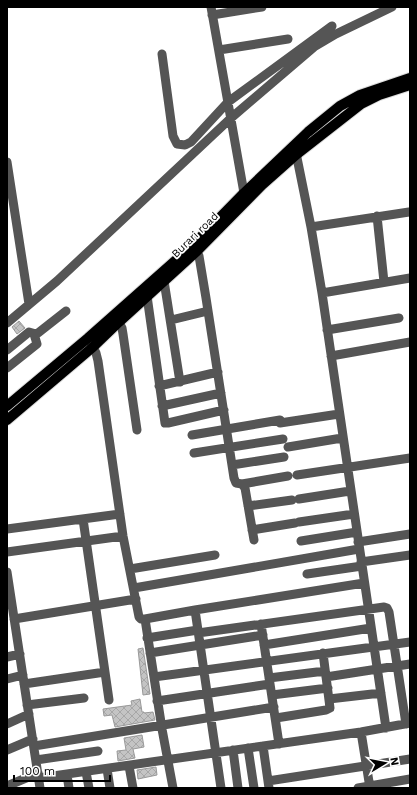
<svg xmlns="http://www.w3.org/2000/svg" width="417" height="795" font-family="'Work Sans',sans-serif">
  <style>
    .building { fill: url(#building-cross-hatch); stroke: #999 }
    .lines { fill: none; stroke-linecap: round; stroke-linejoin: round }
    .major-casing { stroke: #dbdbdb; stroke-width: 12 }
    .minor { stroke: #555; stroke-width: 9 }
    .major { stroke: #000; stroke-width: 10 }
    .labels { text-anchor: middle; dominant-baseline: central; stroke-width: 3.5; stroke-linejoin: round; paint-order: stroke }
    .street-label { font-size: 11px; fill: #000; stroke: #fff }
  </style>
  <defs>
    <pattern id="building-cross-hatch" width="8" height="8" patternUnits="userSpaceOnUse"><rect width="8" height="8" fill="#c4c4c4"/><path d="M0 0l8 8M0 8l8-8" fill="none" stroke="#a7a7a7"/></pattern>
  </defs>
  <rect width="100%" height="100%" fill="#fff"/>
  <path class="building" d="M19 321 25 328 17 334 12 327Z
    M143 648 150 694 143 695 138 649Z
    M140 699 142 712H144V713L153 712 155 720 115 727 112 715 104 716 103 709 132 705 131 701Z
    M142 735 144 747 133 749 135 758 118 761 117 751 126 750 124 738Z
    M156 767 157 775 138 779 137 770Z"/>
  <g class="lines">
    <g class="major-casing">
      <path id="major" d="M7 406 88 338 193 245 244 193 308 132 340 106 360 95 410 78
        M7 420 93 347 119 322 197 251 262 185 297 154 361 104 379 95 410 85"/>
    </g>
    <path class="minor" d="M211 7 244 193 248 197
      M212 15 262 7
      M219 50 288 39
      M162 54 173 136 177 144 185 145 191 142 228 102 332 26
      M295 148 311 227 322 293 386 728
      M7 162 29 304
      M377 216 384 282
      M311 227 409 212
      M194 247 199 256 206 298 234 478 236 483 242 484 245 488 254 540
      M164 281 180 382
      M322 293 410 278
      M147 296 165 423H168L224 410
      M115 316 122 328 123 334 137 430
      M171 320 208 311
      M7 323 57 281 231 118 314 47 336 34 392 7
      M327 330 399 318
      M90 341 96 353 98 361 123 536 139 617 141 619H145L195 610 364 583
      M7 350 29 332 36 334 38 333 66 311
      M331 356 410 342
      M7 368 37 344 34 334
      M159 386 218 372
      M162 406 221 393
      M192 435 280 420V423L339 414
      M288 447 342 438
      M194 453 283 439
      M232 465 284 457
      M297 475 410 458
      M242 484 288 476
      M299 499 350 491
      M248 506 292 500
      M83 519 109 700
      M299 522 354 514
      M7 529 120 514
      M252 530 295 523
      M301 541 357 532
      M358 542 410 534
      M7 552 123 536
      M361 562 410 555
      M130 569 215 555
      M7 572 40 788
      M307 574 362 566
      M134 588 359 549
      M195 610 221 788
      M14 619 136 599
      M145 619 162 729 173 788
      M261 624 279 744
      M198 633 384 607 387 608 389 612 406 724
      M147 638 198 630
      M264 645 371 628
      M150 653 263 635
      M7 657 20 654
      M154 677 410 642
      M326 677 410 664
      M269 678 325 671
      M7 679 23 675
      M24 684 105 672
      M272 695 328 688
      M329 699 381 693
      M157 701 270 684
      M27 705 84 698
      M276 718 326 710 330 708 323 653
      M7 724 29 714
      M361 732 370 788
      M34 746 274 707
      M263 746 269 788
      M248 748 254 788
      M7 750 33 739
      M233 750 238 788
      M36 760 98 751
      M129 766 133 788
      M107 769 110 788
      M86 772 89 788
      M67 775 69 788
      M39 778 361 732 410 723
      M268 781 410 759
      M7 786 38 773
      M358 788 410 779"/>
    <use href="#major" class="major"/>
  </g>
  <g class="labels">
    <g class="street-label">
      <text transform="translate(195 235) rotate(-44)">Burari road</text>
    </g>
  </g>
  <rect width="417" height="795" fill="none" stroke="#000000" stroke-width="16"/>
  <g transform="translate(385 763) rotate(80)" stroke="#ffffff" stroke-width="3" paint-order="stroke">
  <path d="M0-3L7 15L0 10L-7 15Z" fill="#000000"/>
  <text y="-6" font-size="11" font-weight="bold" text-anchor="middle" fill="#000000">N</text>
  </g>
  <path d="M14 775v6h96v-6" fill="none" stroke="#000000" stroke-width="2"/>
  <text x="20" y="775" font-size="12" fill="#000000" stroke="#ffffff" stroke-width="3" paint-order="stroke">100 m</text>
</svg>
